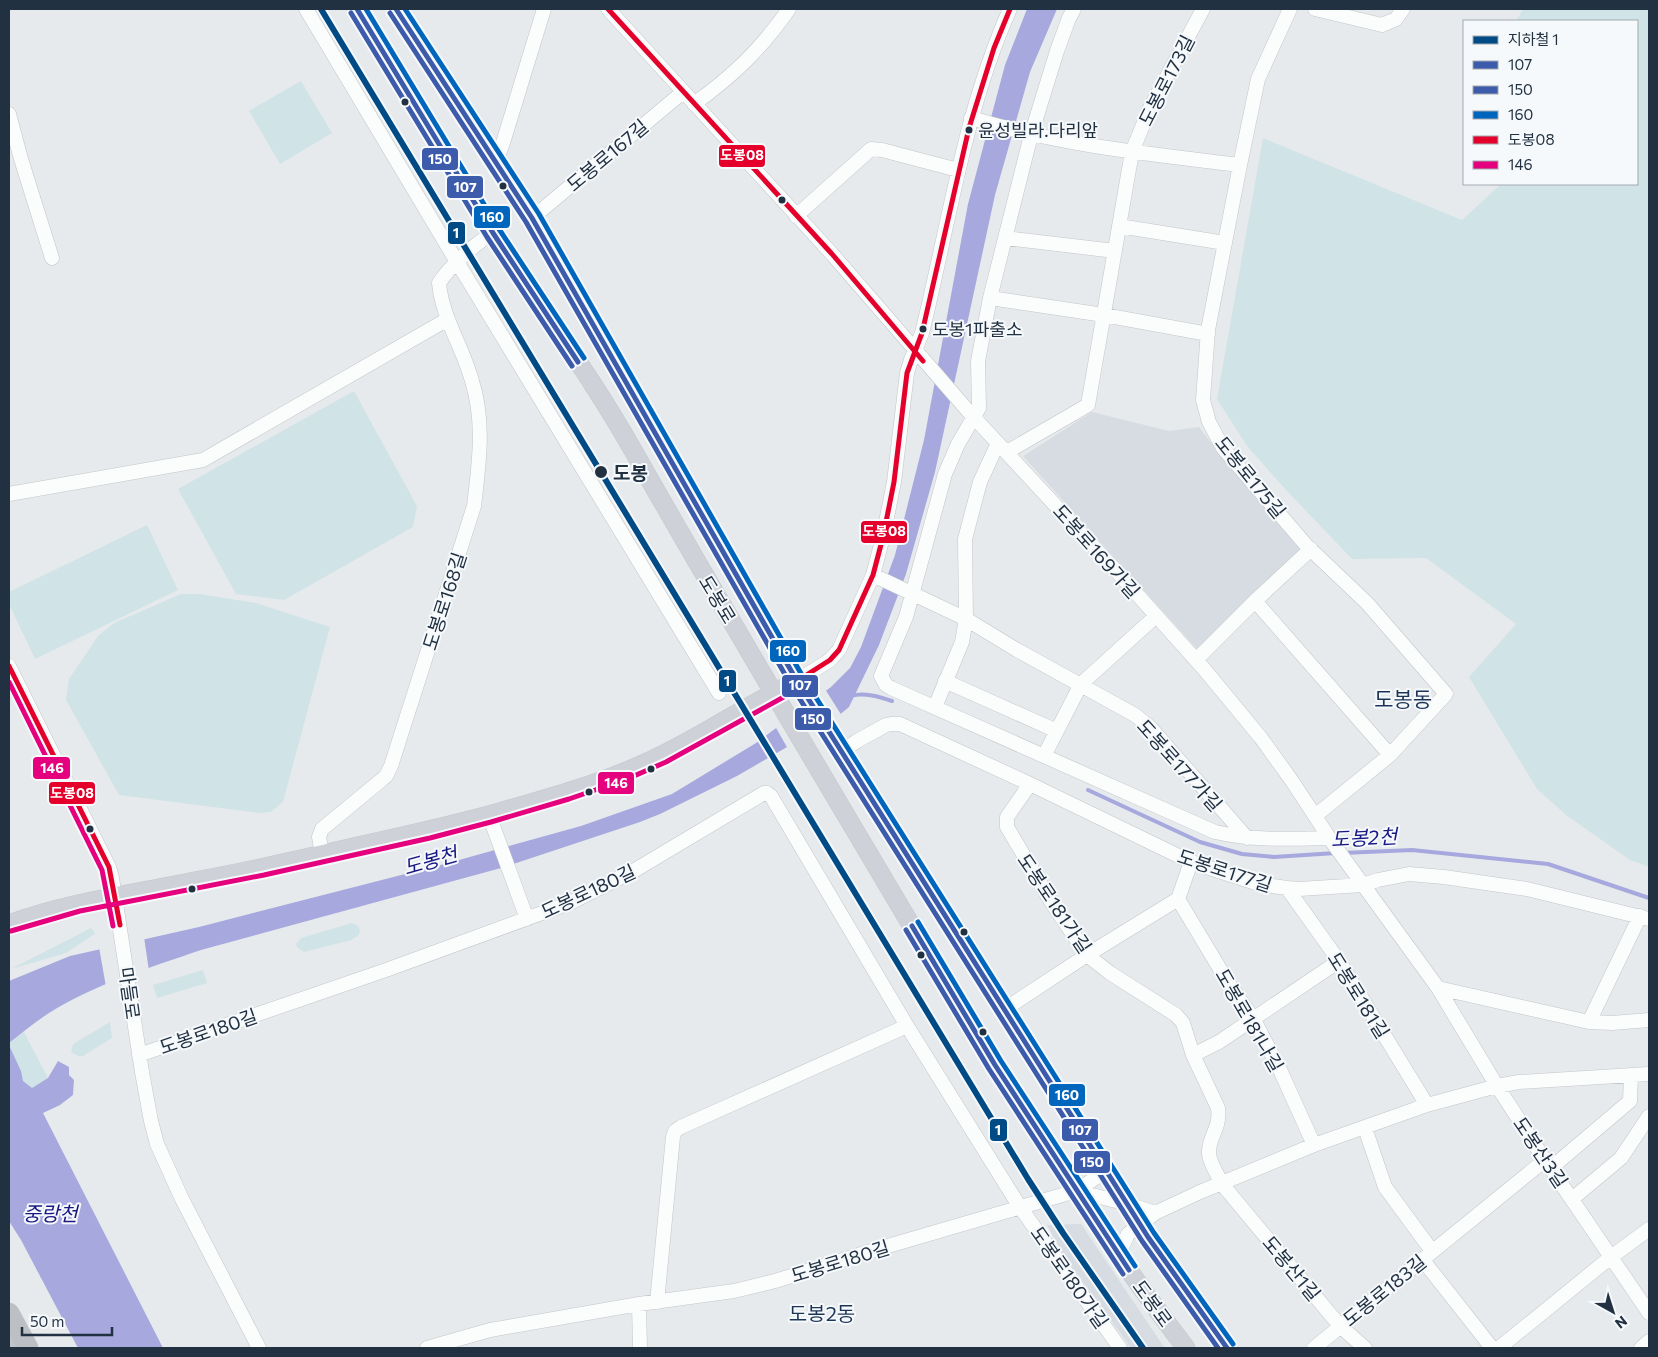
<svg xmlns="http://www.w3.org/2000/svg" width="1658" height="1357" font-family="Commissioner,'Noto Sans KR',sans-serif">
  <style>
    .built { fill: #d6dce1 }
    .green { fill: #d0e3e6 }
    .water { fill: #a6a8de }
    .pier { fill: #e7eaed }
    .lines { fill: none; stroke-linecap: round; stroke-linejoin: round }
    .stream { stroke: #a6a8de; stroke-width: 4 }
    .highway-tunnel { stroke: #c0c5cb; stroke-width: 20; stroke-dasharray: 20 10; stroke-linecap: butt }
    .minor-casing { stroke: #c2c6c8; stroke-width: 15 }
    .major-casing { stroke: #c2c7cc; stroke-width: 19 }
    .highway-casing { stroke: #c2c7cc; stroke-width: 21 }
    .minor { stroke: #fbfcfc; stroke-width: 14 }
    .major { stroke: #ced2d8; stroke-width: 18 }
    .highway { stroke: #bcbfc4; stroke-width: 20 }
    .bus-1-casing { stroke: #f6f9fb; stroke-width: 9 }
    .bus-2-casing { stroke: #f6f9fb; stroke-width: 9 }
    .bus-3-casing { stroke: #f6f9fb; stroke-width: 9 }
    .bus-4-casing { stroke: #f6f9fb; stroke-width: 9 }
    .bus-5-casing { stroke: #f6f9fb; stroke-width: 9 }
    .bus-1 { stroke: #3d5bab; stroke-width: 5 }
    .bus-2 { stroke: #3d5bab; stroke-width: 5 }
    .bus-3 { stroke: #0065bd; stroke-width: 5 }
    .bus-4 { stroke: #e4002b; stroke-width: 5 }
    .bus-5 { stroke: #e5007d; stroke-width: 5 }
    .metro-1-casing { stroke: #f6f9fb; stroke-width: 10 }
    .metro-1 { stroke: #004a85; stroke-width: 6 }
    .bus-dot { fill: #223142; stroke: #f6f9fb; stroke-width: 2 }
    .labels { text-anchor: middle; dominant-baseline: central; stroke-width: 4; stroke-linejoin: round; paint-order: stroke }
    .bus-label { font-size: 18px; fill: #223142; stroke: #f6f9fb; text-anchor: start }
    .street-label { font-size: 19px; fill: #223142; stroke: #f6f9fb }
    .stop-label { font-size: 19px; font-weight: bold; fill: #223142; stroke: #f6f9fb; text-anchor: start }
    .water-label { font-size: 20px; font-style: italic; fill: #181883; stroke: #f6f9fb }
    .neighbourhood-label { font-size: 20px; fill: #1c3556; stroke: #f6f9fb }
    .quarter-label { font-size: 21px; fill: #1c3556; stroke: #f6f9fb }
    .line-badge { stroke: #f6f9fb; stroke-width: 2 }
    .badge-label { font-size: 14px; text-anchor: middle; font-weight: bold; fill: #fff }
  </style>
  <rect width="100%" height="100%" fill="#e7eaed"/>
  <path class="built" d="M1092 412 1169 431 1199 427 1219 453 1306 545 1197 649 1023 456Z
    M1081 1224 1160 1341 1165 1348H1131L1063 1254 1047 1225Z"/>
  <path class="green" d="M1523 9H1649V867L1630 860 1566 815 1537 789 1469 677 1516 624 1426 558 1352 559 1286 490 1247 446 1217 399 1263 138 1462 220 1501 184H1637V21H1516Z
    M301 81 332 133 280 164 249 111Z
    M354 391 417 506 413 527 284 600 236 594 178 489Z
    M147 525 178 590 35 659 9 604V592Z
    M181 594H199L256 603 330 627 283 802 271 812 259 813 119 795 66 700 69 679 98 636 114 623Z
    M352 923 357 925 360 930 359 935 351 940 304 952 297 947 296 944 301 938Z
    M91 928 95 934 93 935 66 953 11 969Z
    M203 970 207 983 157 998 153 985Z
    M110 1022 112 1038 83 1056H78L71 1052 73 1044Z
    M24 1032 48 1078 32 1088 22 1081 21 1071 9 1045V1043Z"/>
  <path class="water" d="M1027 9H1057L1030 72 995 195 935 472 906 574 879 645 849 707 832 721 737 776 660 814 640 822 501 868 201 950C149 968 95 984 49 1013 35 1022 22 1033 9 1043V981L70 956 199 927 452 862 581 826 672 794 756 743 831 687 850 668 861 647 895 555 924 440 968 204 1005 65Z
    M9 1045 21 1071 23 1081 32 1088 48 1078 58 1061 69 1067V1075L74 1080 73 1095 60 1105 43 1113 163 1348H78L21 1240 9 1221Z"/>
  <path class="pier" d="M825 689 842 716 833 723 788 749 775 726Z
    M144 937 149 971 106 987 99 947Z"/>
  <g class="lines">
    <path class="stream" d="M851 696C864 692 880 697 892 701
      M1088 790 1200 842 1242 854 1274 857 1336 853
      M1343 853 1412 850 1548 864 1649 898"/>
    <path class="highway-tunnel" d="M9 1336 16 1348"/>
    <g class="minor-casing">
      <path id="minor" d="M306 9 451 252 719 693
        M608 9 832 254 969 412 1118 573 1204 669 1261 738 1292 781 1332 842 1438 988 1497 1086 1545 1160 1649 1313
        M1074 9 1069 18 1057 51 1031 135 990 298 978 361 979 408 958 444 945 474 906 617 881 676 886 685 891 688 1215 832C1255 841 1289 839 1329 838
        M1290 9 1258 79 1240 165 1208 330 1203 400 1209 422 1223 448 1306 545 1367 603 1446 694 1390 755 1315 816
        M1315 9 1382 25 1396 19 1403 9
        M694 104C734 75 761 49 789 9
        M9 114 21 159 52 258
        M971 118C1059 145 1149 154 1240 165
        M496 160 502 146 544 9
        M796 216 871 149 882 150 958 170
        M532 218 683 92
        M1119 226 1225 243
        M1005 238 1115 251
        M990 298 1104 315 1208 334
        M1007 452 1088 405 1132 152 1150 108 1203 9
        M9 494 203 460 448 319
        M873 575 966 619 1017 650 1135 715 1150 727 1247 838
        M1255 601 1390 755
        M1196 660 1255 601 1311 549
        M9 666 109 867 112 878 142 1072 151 1121 157 1144 182 1199 259 1348
        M797 681 830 660 839 650 873 575 883 537 894 482 907 373 911 360 922 333C949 224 964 112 1010 9
        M945 681 1057 731
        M935 707 962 642 966 619 965 539 980 482 998 443
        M841 752 857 741 886 725 891 724H900L1030 784 1191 862 1259 884 1287 888 1299 889 1363 885 1378 880 1409 874 1444 877 1527 889 1649 919
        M1044 756 1081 684 1156 616
        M1030 784 1007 817V827L1052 903 1087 955 1110 973 1176 1015 1183 1023 1193 1055 1218 1108C1221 1129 1208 1136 1209 1154 1210 1164 1218 1175 1222 1184L1340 1326 1365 1348
        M489 815 527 919
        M322 854 319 837 322 829 379 782 386 776 391 766 474 506C479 464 485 422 472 381 463 348 442 317 439 283 449 267 477 242 493 233
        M1287 888 1339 961 1427 1105
        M1178 899 1229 984 1253 1018 1281 1072 1314 1145
        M1438 988 1589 1022 1612 1023 1649 1020
        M1005 1009 1087 955 1178 899 1191 862
        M1589 1022 1640 916
        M139 1055 386 970 572 902 635 870 764 793H767L771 796 907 1026 1003 1180 1020 1207 1120 1348
        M1193 1055 1219 1042 1339 961
        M1365 1128 1385 1187 1432 1251
        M1551 1168 1630 1101 1631 1075
        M1076 1191 1128 1204 1155 1213
        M1572 1199 1621 1158 1649 1116
        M1120 1258 1123 1245 1128 1234 1155 1213 1200 1192 1314 1145 1427 1105 1497 1086 1519 1082 1649 1074
        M1422 1259 1492 1348
        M657 1302 673 1137 675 1131 681 1127 907 1026
        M639 1304 640 1348
        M427 1348 490 1330 639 1304 734 1291 775 1281 881 1248 1076 1191 1106 1171
        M1314 1348 1545 1160
        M1499 1348 1611 1257 1649 1229
        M1641 1348 1649 1341"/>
    </g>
    <g class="major-casing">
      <path id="major" d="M357 9C402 83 446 159 492 232 539 306 591 376 634 452 725 613 820 771 914 930 1000 1072 1085 1217 1186 1348
        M396 9C441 79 488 147 532 218L797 681 1148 1237 1227 1348
        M9 924C68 902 137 893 200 880 256 870 311 857 367 844 408 835 448 826 489 815 541 800 594 786 643 764 696 741 744 706 797 681"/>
    </g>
    <g class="highway-casing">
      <path id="highway" d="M9 1313 28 1348"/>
    </g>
    <use href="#minor" class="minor"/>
    <use href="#major" class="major"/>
    <use href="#highway" class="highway"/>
    <g class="bus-1-casing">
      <path id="bus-1" d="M357 9 493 233 578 362
        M396 9 532 218 797 681 1148 1237 1227 1348
        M912 926 995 1065 1129 1270"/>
    </g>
    <g class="bus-2-casing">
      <path id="bus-2" d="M351 13 487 237 572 366
        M390 13 526 222 791 685 1142 1241 1218 1348
        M906 930 989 1069 1123 1274"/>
    </g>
    <g class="bus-3-casing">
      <path id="bus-3" d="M366 9 499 229 584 358
        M405 9 539 214 803 677 1154 1233 1233 1344
        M918 922 1001 1061 1135 1266"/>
    </g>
    <g class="bus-4-casing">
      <path id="bus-4" d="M608 9 832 254 923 361
        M9 666 109 867 120 925
        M797 681 830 660 839 650 873 575 883 537 894 482 907 373 922 333 969 128 994 48 1010 9"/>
    </g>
    <g class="bus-5-casing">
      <path id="bus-5" d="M9 682 102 870 113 926
        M11 931 80 911 264 875 430 838 491 822 569 799 627 779 666 762 800 688"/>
    </g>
    <use href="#bus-1" class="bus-1"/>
    <use href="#bus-2" class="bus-2"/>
    <use href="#bus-3" class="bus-3"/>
    <use href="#bus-4" class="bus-4"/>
    <use href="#bus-5" class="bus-5"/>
    <g class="metro-1-casing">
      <path id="metro-1" d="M321 9 1028 1179 1063 1233 1143 1348"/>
    </g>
    <use href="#metro-1" class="metro-1"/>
  </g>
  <g class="bus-dot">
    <circle cx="405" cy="102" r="4.5"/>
    <circle cx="969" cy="130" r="4.5"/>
    <circle cx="503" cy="186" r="4.5"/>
    <circle cx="782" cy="200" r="4.5"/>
    <circle cx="923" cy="329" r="4.5"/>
    <circle cx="601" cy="472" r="7"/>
    <circle cx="651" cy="769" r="4.5"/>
    <circle cx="589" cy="792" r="4.5"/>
    <circle cx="90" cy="829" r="4.5"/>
    <circle cx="192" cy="889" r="4.5"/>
    <circle cx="964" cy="932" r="4.5"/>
    <circle cx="921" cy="955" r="4.5"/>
    <circle cx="983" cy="1032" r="4.5"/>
  </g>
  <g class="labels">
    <g class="bus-label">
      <text x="978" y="130">윤성빌라.다리앞</text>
      <text x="932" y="329">도봉1파출소</text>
    </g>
    <g class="street-label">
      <text transform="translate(1166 80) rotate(-63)">도봉로173길</text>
      <text transform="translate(607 155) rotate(-40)">도봉로167길</text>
      <text transform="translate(1251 477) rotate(51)">도봉로175길</text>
      <text transform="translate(1097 551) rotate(48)">도봉로169가길</text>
      <text transform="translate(718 599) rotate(59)">도봉로</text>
      <text transform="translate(444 601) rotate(-72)">도봉로168길</text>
      <text transform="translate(1180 765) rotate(48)">도봉로177가길</text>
      <text transform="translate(1225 870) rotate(18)">도봉로177길</text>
      <text transform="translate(588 891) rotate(-25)">도봉로180길</text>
      <text transform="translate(1055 903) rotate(56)">도봉로181가길</text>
      <text transform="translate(130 993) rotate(82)">마들로</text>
      <text transform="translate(1359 995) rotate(58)">도봉로181길</text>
      <text transform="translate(1250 1020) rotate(60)">도봉로181나길</text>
      <text transform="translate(208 1031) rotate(-19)">도봉로180길</text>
      <text transform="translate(1541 1152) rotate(56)">도봉산3길</text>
      <text transform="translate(840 1261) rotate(-17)">도봉로180길</text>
      <text transform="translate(1292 1268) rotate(50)">도봉산1길</text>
      <text transform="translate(1070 1277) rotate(55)">도봉로180가길</text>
      <text transform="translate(1384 1290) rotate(-39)">도봉로183길</text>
      <text transform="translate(1153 1303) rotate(54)">도봉로</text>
    </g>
    <g class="stop-label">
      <text x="613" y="472">도봉</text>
    </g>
    <g class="water-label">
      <text transform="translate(1364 837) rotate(-3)">도봉2천</text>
      <text transform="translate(430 860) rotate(-16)">도봉천</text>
      <text x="50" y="1213">중랑천</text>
    </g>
    <g class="neighbourhood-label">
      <text x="822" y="1313">도봉2동</text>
    </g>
    <g class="quarter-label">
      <text x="1403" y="698">도봉동</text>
    </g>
  </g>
  <g class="line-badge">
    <rect x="718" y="144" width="48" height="24" rx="5" fill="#e4002b"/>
    <rect x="421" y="147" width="38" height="24" rx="5" fill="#3d5bab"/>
    <rect x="446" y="175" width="38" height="24" rx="5" fill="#3d5bab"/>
    <rect x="473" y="205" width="38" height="24" rx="5" fill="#0065bd"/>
    <rect x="447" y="221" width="19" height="24" rx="5" fill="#004a85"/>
    <rect x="860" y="520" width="48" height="24" rx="5" fill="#e4002b"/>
    <rect x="769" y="639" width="38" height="24" rx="5" fill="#0065bd"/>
    <rect x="718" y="669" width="19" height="24" rx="5" fill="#004a85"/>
    <rect x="781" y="674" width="38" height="24" rx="5" fill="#3d5bab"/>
    <rect x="794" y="707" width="38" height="24" rx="5" fill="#3d5bab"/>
    <rect x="32" y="756" width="39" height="24" rx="5" fill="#e5007d"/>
    <rect x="597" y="771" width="38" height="24" rx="5" fill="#e5007d"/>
    <rect x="48" y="781" width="48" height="24" rx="5" fill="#e4002b"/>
    <rect x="1048" y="1083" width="38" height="24" rx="5" fill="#0065bd"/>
    <rect x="989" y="1118" width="19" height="24" rx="5" fill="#004a85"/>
    <rect x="1061" y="1118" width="38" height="24" rx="5" fill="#3d5bab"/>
    <rect x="1073" y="1150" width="38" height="24" rx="5" fill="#3d5bab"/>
  </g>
  <g class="badge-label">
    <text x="742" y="160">도봉08</text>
    <text x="440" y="164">150</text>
    <text x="465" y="192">107</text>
    <text x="492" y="222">160</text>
    <text x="456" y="238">1</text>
    <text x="884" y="536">도봉08</text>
    <text x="788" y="656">160</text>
    <text x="727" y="686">1</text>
    <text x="800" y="690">107</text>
    <text x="813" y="724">150</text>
    <text x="52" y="773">146</text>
    <text x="616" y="788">146</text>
    <text x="72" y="798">도봉08</text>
    <text x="1067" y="1100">160</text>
    <text x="998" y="1135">1</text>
    <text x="1080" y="1135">107</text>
    <text x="1092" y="1167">150</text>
  </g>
  <rect width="1658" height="1357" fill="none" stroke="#223142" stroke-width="20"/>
  <rect x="1463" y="20" width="175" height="165" fill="#f6f9fb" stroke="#a1a9b1"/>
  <rect x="1473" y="36" width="25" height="8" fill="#004a85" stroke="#a1a9b1"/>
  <text x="1508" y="45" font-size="15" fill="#223142">지하철 1</text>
  <rect x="1473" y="61" width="25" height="8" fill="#3d5bab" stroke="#a1a9b1"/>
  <text x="1508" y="70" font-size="15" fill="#223142">107</text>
  <rect x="1473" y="86" width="25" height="8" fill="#3d5bab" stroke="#a1a9b1"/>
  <text x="1508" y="95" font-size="15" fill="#223142">150</text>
  <rect x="1473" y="111" width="25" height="8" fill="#0065bd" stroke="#a1a9b1"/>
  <text x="1508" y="120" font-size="15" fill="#223142">160</text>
  <rect x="1473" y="136" width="25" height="8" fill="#e4002b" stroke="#a1a9b1"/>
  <text x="1508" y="145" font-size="15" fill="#223142">도봉08</text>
  <rect x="1473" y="161" width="25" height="8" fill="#e5007d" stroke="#a1a9b1"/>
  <text x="1508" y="170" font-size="15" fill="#223142">146</text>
  <g transform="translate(1613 1312) rotate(141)" stroke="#f6f9fb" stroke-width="4" paint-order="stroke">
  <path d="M0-4L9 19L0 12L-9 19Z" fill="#223142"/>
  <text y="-8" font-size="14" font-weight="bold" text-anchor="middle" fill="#223142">N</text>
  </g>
  <path d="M22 1327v8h90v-8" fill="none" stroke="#223142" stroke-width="2.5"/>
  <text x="30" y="1327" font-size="15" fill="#223142" stroke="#f6f9fb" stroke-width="4" paint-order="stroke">50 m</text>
</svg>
